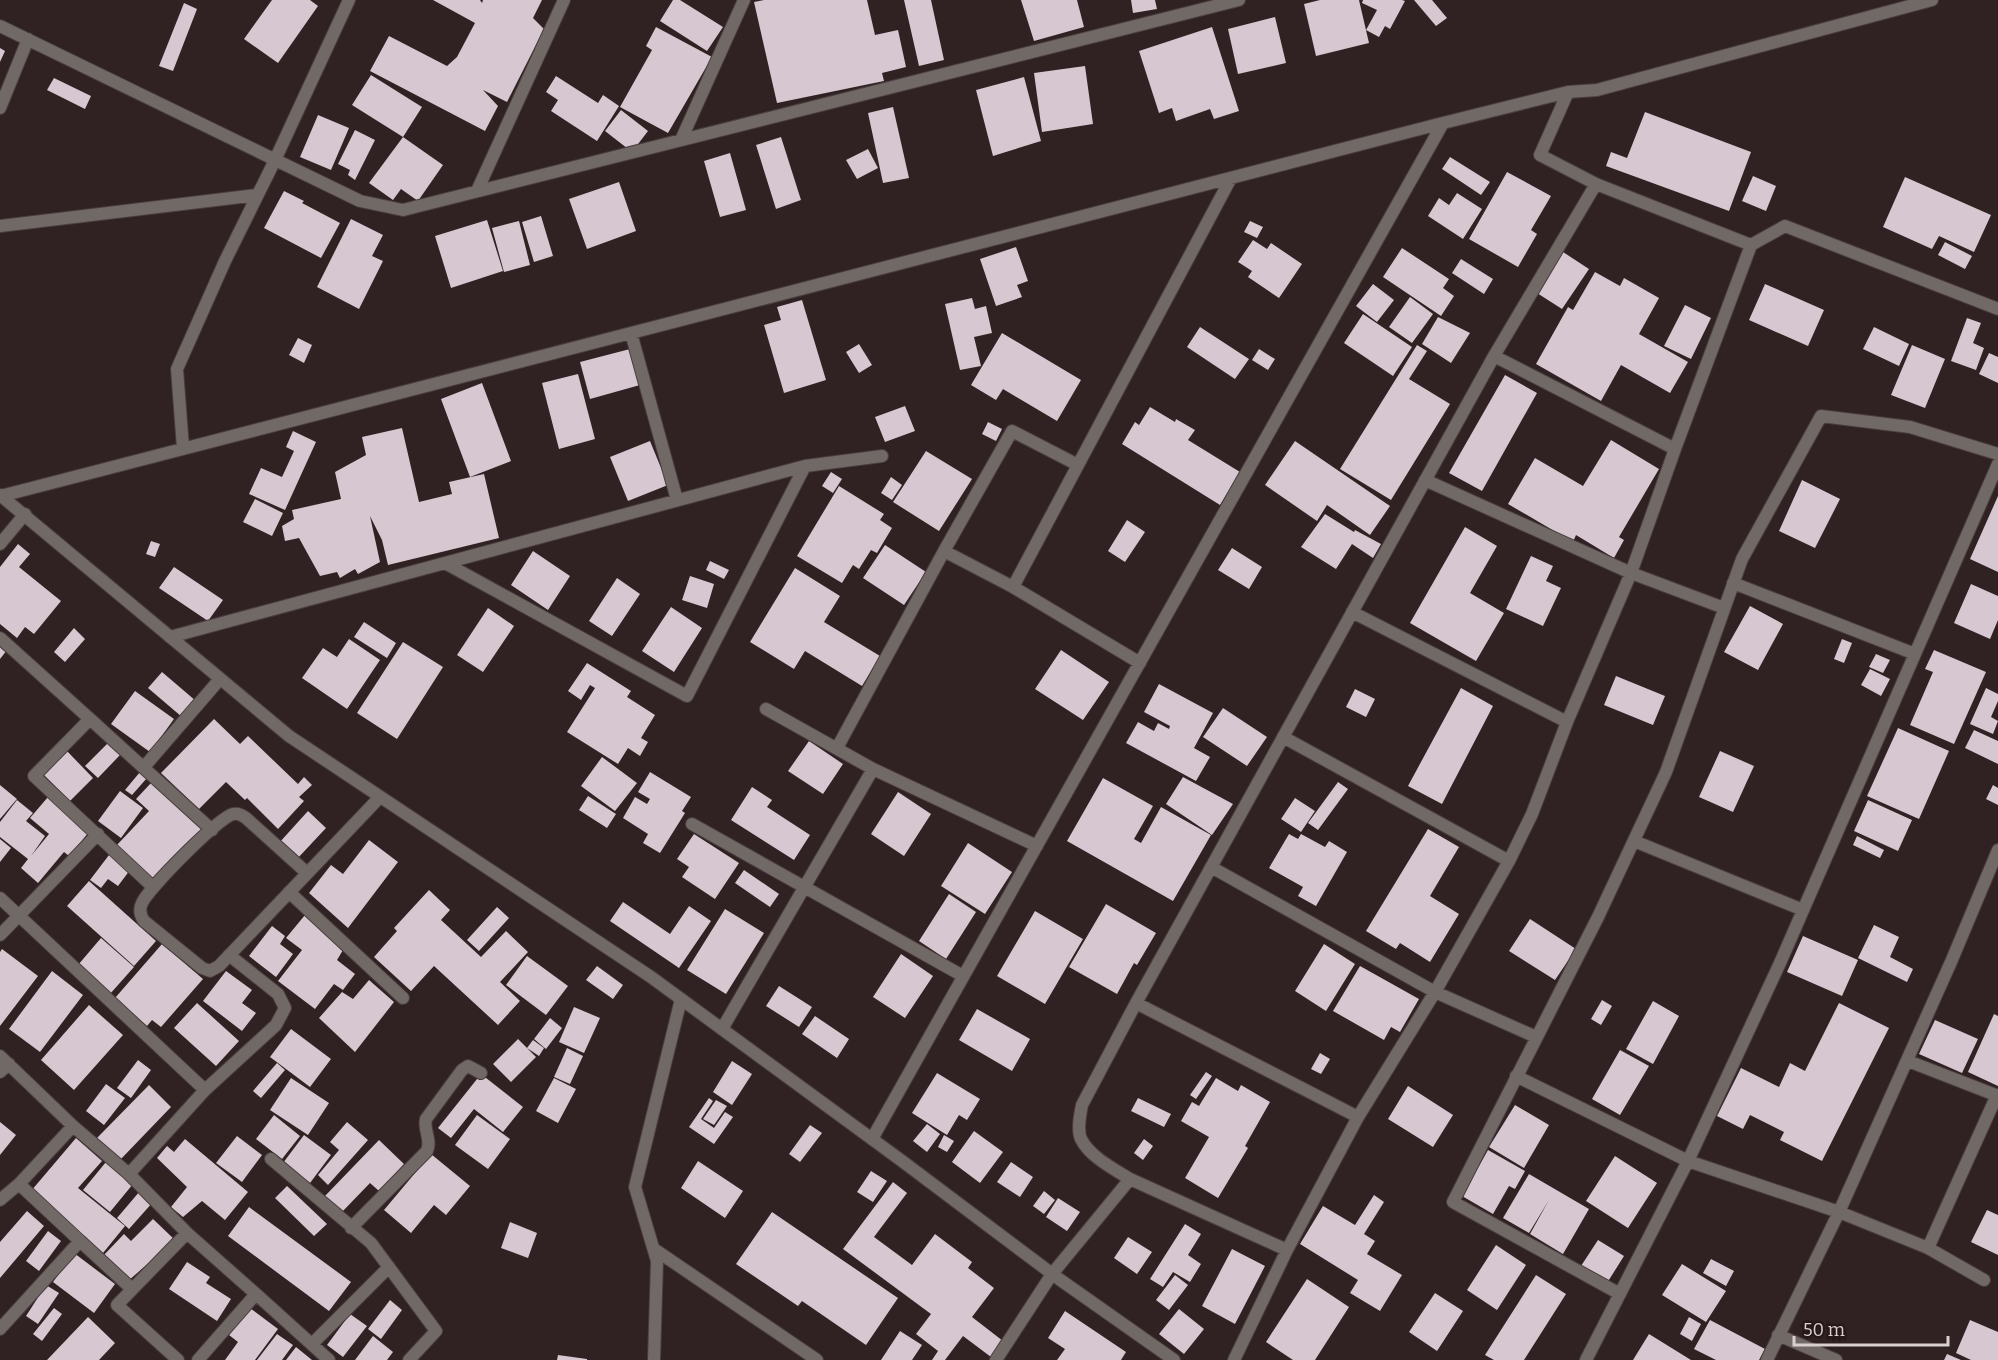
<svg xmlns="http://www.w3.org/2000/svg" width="1998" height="1360" font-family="Bitter,serif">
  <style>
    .building { fill: #d7c7d0 }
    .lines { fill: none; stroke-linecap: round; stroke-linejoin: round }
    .minor-casing { stroke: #4b3d3f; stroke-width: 14 }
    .tertiary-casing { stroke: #4b3d3f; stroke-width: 14 }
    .minor { stroke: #706966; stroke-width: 12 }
    .tertiary { stroke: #706966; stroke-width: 12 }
  </style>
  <rect width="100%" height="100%" fill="#302123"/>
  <path class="building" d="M272 0H310L318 6 278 63 244 39Z
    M433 0H480L482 3 483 0H542L533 18 544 29 507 102 483 90 498 106 485 131 370 71 389 36 447 66 457 57 475 23Z
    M673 0H680L723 27 707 51 660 21Z
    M764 0H867L875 35 898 30 906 67 882 73 884 81 777 103 754 2Z
    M904 0H931L944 60 919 66Z
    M1021 0H1077L1084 27 1034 41Z
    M1131 0H1155L1157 9 1133 13Z
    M1320 0H1359L1369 43 1316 56 1304 4Z
    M1363 0H1402L1405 1 1390 29 1385 26 1379 37 1366 30 1377 10 1362 3Z
    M1414 0H1432L1447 18 1436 26Z
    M184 3 197 9 173 71 159 66Z
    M1275 17 1286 63 1238 74 1228 29Z
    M656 27 712 57 668 133 620 107 652 50 646 46Z
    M1212 27 1239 111 1214 119 1210 109 1176 121 1172 108 1159 113 1139 51Z
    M0 48 5 51 0 62Z
    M1085 66 1093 124 1042 132 1034 73Z
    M371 75 422 107 403 137 352 105Z
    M556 76 598 103 603 95 619 106 597 141 551 111 558 100 546 92Z
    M1024 77 1041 141 993 156 976 90Z
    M54 78 91 96 85 109 47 90Z
    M893 107 909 178 883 183 868 113Z
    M621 110 648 131 632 152 605 131Z
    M1645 112 1751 152 1729 211 1606 166 1611 152 1627 158Z
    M318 115 349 128 331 170 300 157Z
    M355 130 375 140 355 180 348 175 350 170 338 164Z
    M403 137 443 165 418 201 401 189 393 200 369 183Z
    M781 137 801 200 776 209 756 145Z
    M868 149 878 168 857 179 846 160Z
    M730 153 746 210 720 217 704 161Z
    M1450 157 1490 182 1481 195 1442 169Z
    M1507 172 1551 196 1531 230 1537 234 1518 267 1469 239Z
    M1753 176 1776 186 1766 211 1742 201Z
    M1905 177 1991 215 1974 252 1939 236 1932 249 1883 227Z
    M619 182 636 231 587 249 569 199Z
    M284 191 304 201 302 203 340 223 321 258 264 228Z
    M1457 193 1482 209 1463 239 1428 216 1439 198 1449 205Z
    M541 216 553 256 534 262 522 222Z
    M351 219 383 235 372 256 383 261 359 309 317 287Z
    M487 220 503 271 451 288 435 236Z
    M519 221 530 265 504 272 492 228Z
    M1250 221 1263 227 1257 238 1244 232Z
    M1253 240 1267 249 1271 243 1302 264 1279 298 1248 277 1252 271 1238 262Z
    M1945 242 1972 256 1965 269 1938 255Z
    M1016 247 1028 281 1017 285 1022 297 996 306 980 259Z
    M1402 248 1449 279 1443 288 1454 296 1441 316 1383 277Z
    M1563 252 1589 269 1562 309 1537 293Z
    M1461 259 1493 279 1484 294 1452 273Z
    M1595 272 1620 286 1624 278 1659 298 1639 334 1688 362 1670 393 1621 365 1601 401 1536 364 1568 307 1573 310Z
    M1373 284 1394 300 1377 322 1356 306Z
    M1765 284 1824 310 1808 346 1749 320Z
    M1410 297 1433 314 1412 343 1389 327Z
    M972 298 975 309 986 306 992 333 974 337 981 366 960 370 945 304Z
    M802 300 826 380 784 393 764 325 781 320 777 307Z
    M1685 305 1711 318 1691 359 1664 346Z
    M1363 314 1412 347 1393 376 1344 343Z
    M1438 317 1470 333 1451 363 1422 344Z
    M1967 318 1981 323 1973 343 1984 348 1976 370 1951 361Z
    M1200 327 1249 359 1235 379 1187 347Z
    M1874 327 1909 344 1899 366 1863 349Z
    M1002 333 1081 380 1057 421 1003 389 996 400 971 385Z
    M298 338 312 345 304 363 289 355Z
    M859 344 872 365 859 373 846 352Z
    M1417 345 1427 351 1409 379 1450 404 1391 500 1340 469Z
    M1912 345 1945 359 1925 408 1891 395Z
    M630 349 640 385 590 399 580 362Z
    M1259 349 1275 359 1268 370 1252 360Z
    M1989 353 1998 357V383L1979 374Z
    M578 374 595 439 559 449 542 383Z
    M1505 375 1537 393 1482 491 1449 473Z
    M482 383 511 461 470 477 441 399Z
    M905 406 915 431 885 442 875 417Z
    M1150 407 1175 422 1176 419 1195 430 1188 440 1240 472 1220 505 1122 444 1135 422 1139 425Z
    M988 422 1002 429 996 441 982 434Z
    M402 428 419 502 452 494 449 482 484 474 499 538 388 565 382 540 370 516 380 562 358 574 355 569 340 578 337 572 320 576 299 538 285 541 282 526 294 519 292 510 341 499 335 472 366 455 362 437Z
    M293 431 316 442 285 510 249 494 261 468 282 477 294 451 286 447Z
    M1611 440 1659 469 1619 537 1624 540 1614 558 1576 535 1573 542 1508 504 1535 458 1583 486Z
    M650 441 668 485 628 501 610 457Z
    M1295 441 1390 506 1370 535 1327 505 1317 521 1265 485Z
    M926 451 972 479 939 531 893 502Z
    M831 472 842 479 833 493 822 486Z
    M891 477 902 485 892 500 881 493Z
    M1802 480 1840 499 1815 548 1779 531Z
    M839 486 884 514 880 520 892 528 877 553 871 550 859 569 853 565 842 583 797 556Z
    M1998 496V572L1970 559Z
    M255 499 283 513 272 536 243 522Z
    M1325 514 1354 532 1355 530 1381 544 1373 558 1352 544 1336 569 1301 547Z
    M1127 520 1145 532 1125 562 1108 551Z
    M1465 527 1497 546 1470 593 1504 613 1476 661 1410 623Z
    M151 541 160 544 155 557 146 554Z
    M18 544 30 554 19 567 61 601 34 634 25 627 17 638 0 624V567Z
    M885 545 926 572 904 605 863 578Z
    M1232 548 1262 567 1249 589 1218 570Z
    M533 551 570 576 548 610 511 585Z
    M1531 556 1553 566 1546 581 1561 588 1543 626 1506 609Z
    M710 561 729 570 724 579 706 570Z
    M174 567 223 600 208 621 159 588Z
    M795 568 840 596 824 622 880 656 862 686 805 651 794 669 750 642Z
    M690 576 714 584 707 608 682 600Z
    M617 578 640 594 612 636 589 621Z
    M1971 584 1998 596V620L1990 639 1954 623Z
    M1750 606 1783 624 1758 670 1724 652Z
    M671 607 702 628 674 672 642 651Z
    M488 608 514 626 483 672 457 655Z
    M364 622 396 643 387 658 354 637Z
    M74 628 85 639 65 662 54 652Z
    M349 639 380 660 347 709 302 678 323 648 337 657Z
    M1842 639 1852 643 1844 663 1834 659Z
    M403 642 443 667 397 739 357 713Z
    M0 645 7 650 0 659Z
    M1061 650 1109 682 1083 720 1035 689Z
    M1934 650 1986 672 1954 744 1910 725 1933 672 1925 669Z
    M1876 654 1890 660 1883 673 1869 667Z
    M587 663 631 691 627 697 655 715 641 738 648 742 640 756 628 748 618 764 567 732 595 688 590 685 581 700 568 691Z
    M1870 669 1890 679 1881 696 1861 685Z
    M162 672 196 701 182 717 148 688Z
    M1616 676 1665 696 1653 725 1604 705Z
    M1159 684 1213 713 1194 748 1210 757 1196 781 1126 743 1138 722 1154 731 1158 723 1169 729 1170 726 1144 712Z
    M1461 688 1493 706 1442 804 1408 786Z
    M1986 688 1998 694V701L1991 717 1998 721 1993 734 1970 724Z
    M1355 689 1375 699 1366 717 1346 707Z
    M135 691 174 719 150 752 111 724Z
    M1223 708 1267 737 1247 766 1203 737Z
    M214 719 240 744 248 736 298 784 304 777 312 785 299 797 304 801 278 829 247 798 245 800 226 782 199 809 161 773Z
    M1898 728 1949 751 1919 819 1867 796Z
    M1974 730 1998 741V764L1965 748Z
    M809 741 843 764 823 794 788 771Z
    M108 743 120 755 98 778 85 766Z
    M67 751 93 778 70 801 43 774Z
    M1720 751 1754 766 1733 812 1699 797Z
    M602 757 637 783 615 811 581 786Z
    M140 772 147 778 132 795 125 790Z
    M650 772 691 797 682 811 685 813 660 853 643 843 648 834 623 818 635 797 647 804 650 799 638 792Z
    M1183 777 1233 804 1212 835 1166 804Z
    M1103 778 1153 806 1134 839 1141 843 1161 807 1211 835 1173 901 1067 841Z
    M1338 782 1348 789 1318 830 1308 823Z
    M151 783 202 830 154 881 116 846 149 811 136 799Z
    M0 785 17 799 0 819Z
    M1993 785 1998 788V805L1986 799Z
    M752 787 772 800 767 807 810 835 794 860 731 820Z
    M120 791 143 808 121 838 98 821Z
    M898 792 931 814 904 856 871 834Z
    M588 796 616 814 607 828 579 810Z
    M48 797 89 832 69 856 64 852 38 883 21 868 28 859 0 837V822L17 800 33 813 26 821 45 836 31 856 49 834 30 818Z
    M1295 798 1315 811 1301 832 1281 819Z
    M1868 800 1912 820 1898 851 1854 831Z
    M308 811 326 828 297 859 279 843Z
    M1428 829 1459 847 1430 896 1459 914 1430 962 1400 943 1396 949 1366 931Z
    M694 834 739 863 715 899 682 877 689 867 677 859Z
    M1289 834 1298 839 1301 834 1325 847 1329 841 1347 852 1316 906 1298 896 1303 887 1269 868Z
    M1857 836 1884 850 1880 858 1853 845Z
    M0 839 11 848 0 862Z
    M369 840 398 862 348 928 309 893 331 865 343 874Z
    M968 843 1012 872 985 914 941 886Z
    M109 855 130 870 118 886 108 879 101 888 90 880Z
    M744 870 779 894 770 907 735 883Z
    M89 881 156 941 134 966 67 906Z
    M429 890 450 910 441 920 481 957 506 931 528 952 500 982 520 1001 498 1025 434 966 411 991 374 957 397 931 394 928Z
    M949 894 976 912 946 959 919 941Z
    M623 902 670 934 689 906 711 921 679 968 610 921Z
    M1106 904 1156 933 1137 965 1134 963 1117 994 1069 967Z
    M497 907 509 918 479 951 467 940Z
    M725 909 764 933 726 994 687 970Z
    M1035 911 1083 939 1045 1004 997 976Z
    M305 915 343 950 337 960 355 974 343 990 334 984 315 1009 278 981 302 950 286 938Z
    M1530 919 1576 949 1555 980 1509 951Z
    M1874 925 1899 937 1890 957 1913 969 1907 982 1858 958Z
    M272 926 285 936 280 944 293 954 276 977 249 956Z
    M1803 936 1858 960 1842 996 1787 972Z
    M101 938 134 967 110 994 78 965Z
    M162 944 203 979 161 1027 152 1020 147 1026 115 998Z
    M1324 944 1355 964 1326 1011 1295 991Z
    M2 949 38 976 0 1026V952Z
    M901 954 933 976 905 1018 873 997Z
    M527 956 568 986 546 1015 506 985Z
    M597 966 623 985 613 999 586 980Z
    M1360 966 1419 999 1400 1032 1391 1027 1384 1040 1333 1011Z
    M52 971 83 995 40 1052 9 1029Z
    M226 971 252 990 242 1003 256 1013 242 1031 203 1001Z
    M369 980 394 1002 355 1052 319 1018 342 992 353 999Z
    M779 986 812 1007 799 1027 766 1006Z
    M1602 1000 1612 1006 1601 1025 1591 1019Z
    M1653 1001 1679 1016 1653 1064 1626 1049Z
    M197 1003 239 1041 216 1066 174 1028Z
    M1839 1003 1889 1028 1822 1161 1780 1140 1784 1132 1750 1115 1743 1129 1717 1116 1741 1068 1779 1087 1790 1063 1805 1071Z
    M89 1005 123 1035 74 1090 41 1060Z
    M574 1007 600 1018 584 1053 559 1042Z
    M977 1009 1030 1039 1012 1071 959 1040Z
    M1994 1014 1998 1016V1086L1968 1072Z
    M815 1016 849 1039 837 1058 802 1034Z
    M550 1018 562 1028 546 1049 534 1039Z
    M1935 1020 1978 1039 1962 1073 1919 1054Z
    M291 1029 331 1059 310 1087 270 1057Z
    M518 1039 536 1057 511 1082 493 1064Z
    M533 1040 544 1048 539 1056 527 1048Z
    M567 1048 583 1056 570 1084 554 1077Z
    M1620 1050 1649 1066 1620 1115 1592 1099Z
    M1320 1053 1330 1059 1321 1074 1311 1069Z
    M138 1060 151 1070 131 1098 117 1088Z
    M732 1061 752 1074 732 1105 713 1092Z
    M277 1063 285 1070 261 1098 253 1091Z
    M1206 1072 1212 1076 1196 1099 1190 1095Z
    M937 1073 980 1099 967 1120 959 1115 947 1135 912 1113Z
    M481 1074 523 1107 503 1132 474 1109 451 1138 438 1128Z
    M291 1078 329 1103 308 1135 270 1110Z
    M554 1078 576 1089 558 1123 536 1111Z
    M1216 1078 1238 1091 1241 1085 1270 1102 1245 1146 1248 1148 1218 1198 1185 1178 1209 1137 1181 1121 1192 1102 1199 1106Z
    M106 1084 125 1098 104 1125 86 1111Z
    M149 1085 171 1107 120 1160 97 1138Z
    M1408 1086 1453 1115 1433 1147 1388 1119Z
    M709 1098 713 1101 701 1119 714 1128 725 1112 733 1117 714 1144 689 1127Z
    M1138 1098 1171 1114 1164 1127 1131 1111Z
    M716 1100 727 1106 714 1125 703 1119Z
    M1515 1105 1549 1125 1524 1168 1489 1147Z
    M274 1115 300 1136 282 1159 256 1139Z
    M477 1115 510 1139 488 1169 455 1145Z
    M0 1122 16 1135 0 1155Z
    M347 1122 368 1140 328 1185 318 1175 339 1150 330 1142Z
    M927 1124 940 1134 927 1152 913 1141Z
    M810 1125 822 1133 800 1162 789 1154Z
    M974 1131 1003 1152 980 1183 952 1162Z
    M304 1135 331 1155 310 1183 283 1163Z
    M944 1135 954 1141 947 1152 938 1147Z
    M237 1136 262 1155 242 1182 216 1163Z
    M76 1138 102 1161 78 1188 125 1226 103 1253 31 1191Z
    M185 1139 248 1192 225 1220 202 1201 183 1217 171 1207 187 1187 157 1158 167 1146 174 1152Z
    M1144 1139 1153 1146 1143 1160 1134 1153Z
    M379 1140 404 1164 379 1191 370 1183 342 1212 325 1196Z
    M1488 1150 1525 1171 1515 1189 1509 1186 1493 1214 1462 1196Z
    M431 1154 470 1186 446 1215 434 1205 411 1233 384 1210Z
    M1615 1156 1657 1183 1628 1228 1586 1201Z
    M698 1161 743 1191 725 1218 681 1188Z
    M106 1162 133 1184 110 1212 83 1190Z
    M1011 1162 1033 1177 1020 1197 997 1182Z
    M871 1171 887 1181 873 1202 857 1192Z
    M1529 1174 1589 1209 1563 1254 1530 1234 1549 1200 1529 1233 1503 1218Z
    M893 1182 907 1193 874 1237 912 1265 935 1234 972 1262 968 1268 994 1288 972 1317 1003 1341 991 1357 963 1336 945 1360H932L938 1351 916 1334 931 1314 843 1249Z
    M287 1186 327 1224 314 1236 275 1198Z
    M140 1191 153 1202 129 1229 117 1218Z
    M1044 1191 1055 1200 1044 1214 1033 1206Z
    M1374 1195 1384 1202 1364 1234 1375 1241 1367 1254 1402 1275 1380 1311 1350 1293 1358 1280 1300 1244 1323 1206 1355 1225Z
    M1058 1198 1080 1212 1067 1231 1046 1217Z
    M249 1207 351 1282 329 1311 228 1236Z
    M1987 1210 1998 1215V1255L1971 1242Z
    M27 1211 44 1226 0 1278V1242Z
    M772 1212 898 1298 866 1345 802 1301 798 1306 736 1264Z
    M153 1219 175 1240 128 1281 103 1256 124 1234 131 1241Z
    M510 1222 537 1233 528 1258 501 1248Z
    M1185 1224 1201 1234 1188 1255 1201 1264 1190 1282 1173 1272 1163 1287 1150 1279Z
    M48 1231 61 1241 39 1271 26 1261Z
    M1128 1237 1152 1252 1137 1274 1114 1258Z
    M1598 1240 1624 1256 1607 1283 1581 1266Z
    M1496 1245 1526 1265 1497 1310 1467 1290Z
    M1232 1249 1265 1266 1235 1324 1202 1306Z
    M74 1253 115 1284 94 1313 53 1282Z
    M1711 1259 1734 1271 1726 1286 1703 1273Z
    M187 1262 210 1277 206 1283 231 1299 217 1321 169 1289Z
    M1682 1264 1726 1291 1706 1322 1662 1295Z
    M1175 1275 1188 1285 1169 1310 1156 1300Z
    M1536 1275 1566 1294 1524 1360H1494L1485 1355Z
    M1307 1279 1349 1307 1315 1360H1293L1266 1342Z
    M46 1285 59 1293 38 1324 26 1316Z
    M1435 1293 1463 1311 1437 1351 1409 1332Z
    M390 1300 402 1310 381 1339 368 1329Z
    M54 1308 62 1314 42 1341 33 1334Z
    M250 1308 278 1329 255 1360H225L238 1342 229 1335Z
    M1179 1309 1204 1329 1184 1354 1159 1334Z
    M1065 1311 1126 1352 1121 1360H1057L1065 1349 1048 1338Z
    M350 1314 367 1326 343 1357 327 1345Z
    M88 1317 115 1343 99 1360H47Z
    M1689 1317 1701 1324 1692 1341 1680 1334Z
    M1710 1320 1765 1349 1759 1360H1716L1694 1349Z
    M1970 1320 1998 1332V1360H1971L1956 1353Z
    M900 1331 922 1345 912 1360H881Z
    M277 1334 293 1345 282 1360H257Z
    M1649 1334 1691 1360H1633Z
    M373 1336 393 1352 387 1360H355Z
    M296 1347 312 1360H286Z
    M1947 1354 1961 1360H1944Z
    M558 1355 587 1359V1360H557Z"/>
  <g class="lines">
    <g class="minor-casing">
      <path id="minor" d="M0 26 360 201 403 210 1239 0
        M1568 92 1597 90 1932 0
        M0 108 28 39
        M681 140 744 0
        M477 191 564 0
        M0 226 257 195
        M1751 245 1785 226 1998 309
        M631 333 677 500
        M1494 356 1675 449
        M183 448 177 369 225 261 275 160 349 0
        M805 466 882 456
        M1425 480 1631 573 1724 608
        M1 496 1443 123
        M0 544 25 514
        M944 551 1012 431 1078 465
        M1733 583 1915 654
        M1013 587 1231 178
        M1352 612 1567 722
        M170 637 805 466 687 696 445 563
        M0 638 90 719 34 776 153 887
        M90 719 212 830
        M1283 737 1509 861
        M837 748 944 551 1013 587 1140 663
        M144 767 220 679
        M873 769 1037 846
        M692 824 963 976
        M1634 841 1803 910
        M1211 867 1435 992 1536 1037
        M307 873 246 818C242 815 238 813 233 814 217 819 149 888 142 903 139 909 140 915 144 921L202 968 210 971 219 966 380 797
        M289 892 403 998
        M0 898 205 1090
        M0 935 98 834
        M1136 1003 1358 1117
        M722 1029 873 769 766 709
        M0 1056 73 1126 129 1174
        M1908 1061 1998 1096
        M0 1072 9 1064
        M1516 1076 1688 1161 1839 1212 1928 1248 1984 1280
        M872 1139 1443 123 1568 92 1540 155 1596 184 1751 245 1675 449 1631 573 1567 722 1532 814 1509 861 1435 992 1358 1117 1287 1250 1234 1360
        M271 1159 371 1243 436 1331 409 1360
        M1130 1179 1287 1250
        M19 1184 80 1241
        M0 1200 19 1184 73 1126
        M351 1228 427 1151C432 1139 423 1130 426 1119L462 1070 468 1066 481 1073
        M187 1233 129 1174 205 1090 276 1025 285 1008 278 994 229 955
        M1928 1248 1997 1095
        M654 1249 817 1360
        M256 1294 329 1360
        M1620 1294 1453 1202 1598 917 1666 772 1742 559 1821 416 1910 427 1998 454
        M0 1329 80 1241 132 1289
        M1778 1335 1836 1360
        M312 1344 389 1267
        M178 1360 117 1305 187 1233 256 1294 198 1360
        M654 1360 657 1261 635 1187 681 999
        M996 1360 1052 1274 1130 1179C1114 1169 1090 1157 1081 1139 1077 1130 1080 1115 1082 1105L1136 1003 1494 356 1596 184
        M1586 1360 1688 1161 1780 963 1998 464
        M1767 1360 1839 1212 1951 962 1998 850"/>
    </g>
    <g class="tertiary-casing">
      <path id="tertiary" d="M0 495 289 736 651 977 902 1161 1059 1279 1174 1360"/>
    </g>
    <use href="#minor" class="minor"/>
    <use href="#tertiary" class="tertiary"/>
  </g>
  <path d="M1794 1336v9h154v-9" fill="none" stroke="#d9cfcf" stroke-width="3"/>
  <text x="1803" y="1336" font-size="18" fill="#d9cfcf" stroke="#261819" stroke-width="4.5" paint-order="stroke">50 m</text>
</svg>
